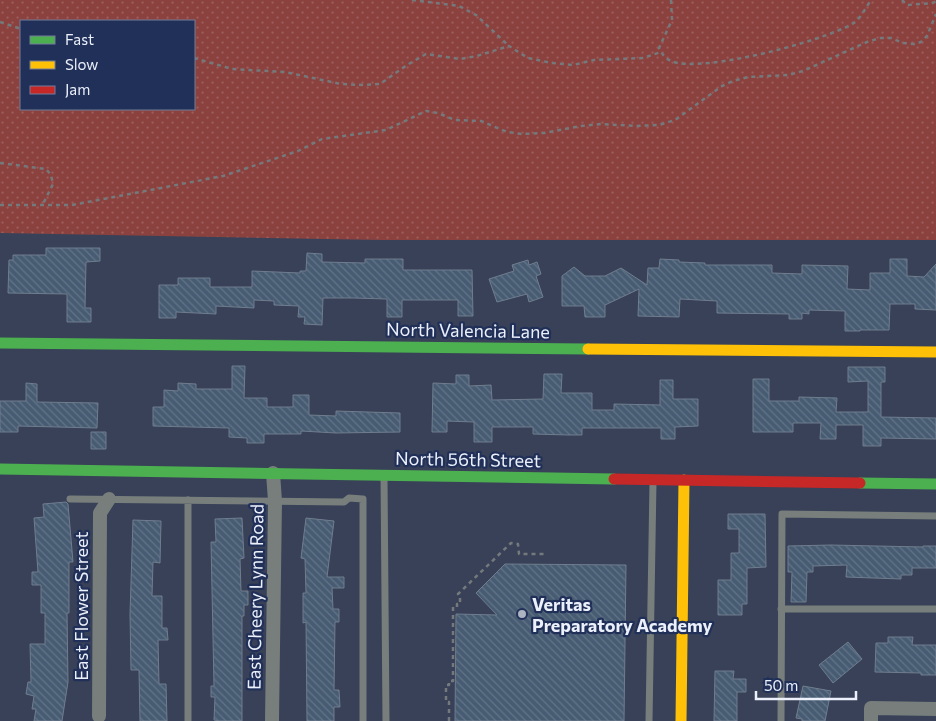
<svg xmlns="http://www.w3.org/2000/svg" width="936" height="721" font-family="Commissioner,sans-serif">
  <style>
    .grass { fill: url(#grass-dots); fill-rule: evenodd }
    .building { fill: url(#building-back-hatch); stroke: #707d8f }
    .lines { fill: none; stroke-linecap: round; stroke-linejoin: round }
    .path { stroke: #74797c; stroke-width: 2.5; stroke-dasharray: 4 4; stroke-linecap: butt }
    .lane { stroke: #777e7c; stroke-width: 7 }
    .street { stroke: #777e7c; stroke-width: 14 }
    .fast { stroke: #4caf50; stroke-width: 11 }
    .slow { stroke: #ffc107; stroke-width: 11 }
    .jam { stroke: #c62828; stroke-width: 11 }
    .poi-dot { fill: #acb3c1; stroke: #213059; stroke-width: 2 }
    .labels { text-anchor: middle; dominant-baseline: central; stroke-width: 4.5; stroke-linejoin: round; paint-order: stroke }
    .street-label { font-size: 18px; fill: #ebf0fa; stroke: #213059 }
    .poi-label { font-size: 18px; font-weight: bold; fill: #ebf0fa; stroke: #213059; text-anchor: start }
  </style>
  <defs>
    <pattern id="grass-dots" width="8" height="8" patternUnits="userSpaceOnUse" patternTransform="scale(1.25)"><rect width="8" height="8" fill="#8b423f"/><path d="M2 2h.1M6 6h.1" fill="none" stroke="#9c5e5c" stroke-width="1.8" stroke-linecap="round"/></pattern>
    <pattern id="building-back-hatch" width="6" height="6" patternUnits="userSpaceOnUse" patternTransform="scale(1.25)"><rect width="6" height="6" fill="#475c72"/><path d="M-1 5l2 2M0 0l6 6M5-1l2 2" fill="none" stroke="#627487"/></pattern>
  </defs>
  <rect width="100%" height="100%" fill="#384157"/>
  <path class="grass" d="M0 0H936V240H382L0 233ZM21 21H194V109H21Z"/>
  <path class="building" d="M46 248H100V261L86 262 85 308H91V322H67V294L8 293 9 260H13V255H46Z
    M307 253 322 254V262L365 263V259H403V270H472L473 316H458V300H402V317H387V299L354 298H323L322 325 304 324 305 317H298L299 306 274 305V301L254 300V308L216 306V314L176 312V318H159V285H178V278H210V287H252V271L300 273V271H306Z
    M660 259 679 260V262L705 263V265H772V273L802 274V265L848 266 847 289 870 290V273H890V259H907V276L924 277 936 264V310L915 309V304H890L889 330H860V331H845V311L809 310V314L802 313V319H789V314L717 313V301L680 299 679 317 638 316 639 289 605 305V317H585L584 306H562V276L574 267 585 276H605L621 268 647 285 648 268H659Z
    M528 260 529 265 537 262 541 274 536 276 543 297 529 302 527 294 497 302 489 279 514 271 512 265Z
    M232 366H245L244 398H267V407H293V395H309V415L336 416V411L400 413V432L336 433 301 431V434H264V443H247V438L229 437V428L153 426V407H164V390L178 391V383L196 384V389H232Z
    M848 367H885V382H881V417L936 418V439L881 438V446H863V425H836V439H820L821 423H793V432H753V379H769V401H799V397L837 398 836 412H868V381L848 382Z
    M544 374H562L561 393H592V410H614V404L660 405V380H673V399H698V426L675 427V439H661V428H582V435H569L533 434V427H492V442H474V422L447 421V432H432L433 383 456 384V375H469V386L491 385 492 400 543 399Z
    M26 383 37 384V402L98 403 97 428 18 426V432H0V401H26Z
    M91 432H106V449H91Z
    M66 502 68 504 73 562H69V613H67L68 682 62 721H34L36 709H32L34 696 26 694 28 682H31L30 644H45V613H41V585H32V572H38L34 518 44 517 43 504Z
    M728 514H765L766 567 747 568V604H742V615H718V580H731V553H739V529H728Z
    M242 518 244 558 240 559 241 591H248V605H244V616H242V721H220L214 720 215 697H211V686H214L211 542H216L215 519Z
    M306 518 334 521 327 577H344V588H332L333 609H339V622H335L334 690H339L340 707H334V721H307L306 622 303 623V593H306L305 559 301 558Z
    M133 520 161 521 160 563 153 562 152 596H162V628H167L168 640H158L159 684H166L167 721H140L139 670H131L130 614Z
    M831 545 923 547V546H936V568H912V575H901V579L846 577 847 565 813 566V572H807L806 602H791L792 572H788V546Z
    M505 564 626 565 624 721H455L456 614 497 615 476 593Z
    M888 637H913L912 645H936V675H921V673L875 672 876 643H888Z
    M848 642 862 659 833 683 819 665Z
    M715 671H734L733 679H746V692H737V721H714Z
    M803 686 831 691 825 721H802V719L796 718Z"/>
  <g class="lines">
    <path class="path" d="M412 0 459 6 476 15 509 46
      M671 0 672 20 659 48C662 54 665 58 671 61 701 74 823 41 852 24 860 20 866 7 871 0
      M902 0 907 5 933 3 936 1
      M0 22 21 29
      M194 58 232 69 285 72 341 84 363 85 380 84 407 65 426 54 460 59 477 56 509 46 528 58 552 63 573 65 594 60 643 58 661 52
      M0 163 46 169 51 175 53 184 42 206
      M0 205H72L223 176 298 151 322 139 386 130 426 111 438 113 455 120 481 121 507 132 522 134 544 133 581 126 601 124 636 126 659 125 675 120 722 86 733 81 748 77 788 75 803 71 867 42 880 38H891L903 43 914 44 921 42 927 36 936 14
      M449 721V702H446V685H449V681H453V607H457V604H460V596L458 594 511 543 518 544 519 554H545"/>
    <path class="lane" d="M384 476 386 721
      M70 499 344 502 349 498 363 499V721
      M188 500V721
      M781 609H936
      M649 721 653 482
      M781 721 782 514 936 516"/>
    <path class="street" d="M99 716 100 513 109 499
      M272 721 275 501 273 473
      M871 721V708L936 709"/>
    <path class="fast" d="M0 343 588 349
      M0 469 614 479
      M860 483 936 484"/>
    <path class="slow" d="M588 349 936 352
      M681 721 684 480"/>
    <path class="jam" d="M614 479 860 483"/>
  </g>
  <circle class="poi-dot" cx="522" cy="614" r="5"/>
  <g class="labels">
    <g class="street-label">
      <text transform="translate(468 330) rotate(1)">North Valencia Lane</text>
      <text transform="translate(468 459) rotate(1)">North 56th Street</text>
      <text transform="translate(255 597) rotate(-89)">East Cheery Lynn Road</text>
      <text transform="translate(81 606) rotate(-90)">East Flower Street</text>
    </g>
    <g class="poi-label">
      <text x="532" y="604">Veritas<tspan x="532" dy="21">Preparatory Academy</tspan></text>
    </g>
  </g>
  <rect x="20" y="20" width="175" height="90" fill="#213059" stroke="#727d99"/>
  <rect x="30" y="36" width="25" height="8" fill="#4caf50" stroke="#727d99"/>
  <text x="65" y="45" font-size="15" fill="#ebf0fa">Fast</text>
  <rect x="30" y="61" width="25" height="8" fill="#ffc107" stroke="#727d99"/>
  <text x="65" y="70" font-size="15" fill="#ebf0fa">Slow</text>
  <rect x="30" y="86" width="25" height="8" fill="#c62828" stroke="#727d99"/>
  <text x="65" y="95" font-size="15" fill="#ebf0fa">Jam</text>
  <path d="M756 691v8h100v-8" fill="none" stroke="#ebf0fa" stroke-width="2.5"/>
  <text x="764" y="691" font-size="15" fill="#ebf0fa" stroke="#213059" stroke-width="4" paint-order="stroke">50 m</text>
</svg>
